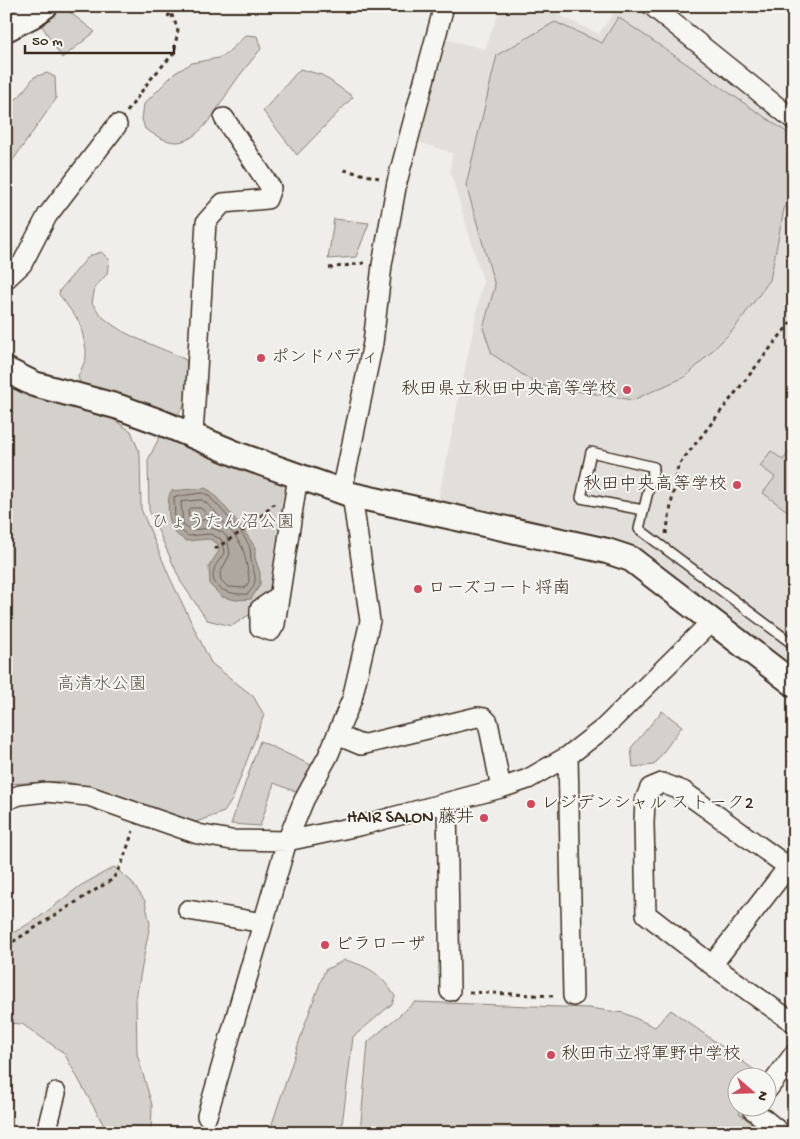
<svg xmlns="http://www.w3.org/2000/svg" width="800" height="1139" font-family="'Gochi Hand','Klee One',sans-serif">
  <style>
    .built { fill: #e2dfdb }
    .green { fill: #d4d1cc; stroke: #887e75 }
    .water { fill: #afa8a1; stroke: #81766d }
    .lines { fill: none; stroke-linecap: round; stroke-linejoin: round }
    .shore { stroke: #695c52; stroke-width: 1 }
    .service-casing { stroke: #3b2a1e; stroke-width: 12 }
    .minor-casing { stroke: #3b2a1e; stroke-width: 22 }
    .tertiary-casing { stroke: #3b2a1e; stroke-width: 28 }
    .path { stroke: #3b2a1e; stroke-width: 3; stroke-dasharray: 4 4; stroke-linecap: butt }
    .service { stroke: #f6f6f2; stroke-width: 9 }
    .minor { stroke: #f6f6f2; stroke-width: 19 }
    .tertiary { stroke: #f6f6f2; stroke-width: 24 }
    .poi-dot { fill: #d1495b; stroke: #f6f6f2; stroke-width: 2 }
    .labels { text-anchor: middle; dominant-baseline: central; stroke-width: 4; stroke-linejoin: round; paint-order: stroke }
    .poi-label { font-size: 18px; fill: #3b2a1e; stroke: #f6f6f2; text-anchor: start }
    .park-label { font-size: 18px; fill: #61544a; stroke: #f6f6f2 }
  </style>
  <rect width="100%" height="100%" fill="#efeeea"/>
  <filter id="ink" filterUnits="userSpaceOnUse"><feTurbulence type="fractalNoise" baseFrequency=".02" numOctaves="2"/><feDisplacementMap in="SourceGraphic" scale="10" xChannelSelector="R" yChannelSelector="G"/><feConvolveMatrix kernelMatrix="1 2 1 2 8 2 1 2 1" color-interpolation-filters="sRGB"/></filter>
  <g filter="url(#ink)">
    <path class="built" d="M501 6H539L599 34 618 6H638L794 126V670L648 553 610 536 438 500 483 281 450 171 452 153 412 140 445 39 485 49Z"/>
    <path class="green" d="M59 6H62L95 32 62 58 39 21Z
      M618 17 794 137V189L784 209 770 280 734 329 687 376 633 400 538 385 492 354 483 328 495 286 466 185 497 55 555 22 602 43Z
      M246 35 257 36 261 49C251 61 241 73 232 86 220 103 202 141 177 142 165 142 155 135 145 129L142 119 144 104 175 73 192 63 218 58 226 54Z
      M300 69 322 75 353 97 297 155 263 111Z
      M47 73 55 77 56 99 6 170V104L19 97 34 77Z
      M334 219 369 223 356 257 328 259Z
      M101 252 109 259 107 274 95 287 92 303C96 308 100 315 105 319 128 339 160 346 186 360 190 379 191 399 178 414L81 385 78 377 86 358V349L80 323 59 294 60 290 89 256Z
      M6 381 108 416 131 431 140 454 141 509 170 578 211 663 253 696 264 715 232 800 224 812 196 822 122 797 64 781 6 784Z
      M162 432 290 484 277 591 259 603 249 615 232 626 207 620 181 582 149 510 148 460Z
      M794 445V516L763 493 775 477 760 466 771 451 783 460Z
      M662 711 682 726 654 765 633 767 631 748Z
      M260 741 315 767 304 795 274 783 260 826 231 824Z
      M114 867 131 881 145 901 150 924 136 998 137 1054 152 1105 151 1133H108L64 1053 22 1024 6 1023V937L37 919 80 886Z
      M345 960C371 967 380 974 395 996L392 1004 353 1037 341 1133H269L305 1024 325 970Z
      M415 1002 589 1008 624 1013 655 1027 671 1010 760 1074 758 1076H738V1106L742 1107 739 1113 752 1124 749 1133H360L368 1042Z"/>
    <path class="water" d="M205 488 212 492 238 522 255 547V558L260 573V585L251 599 236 600 222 597 210 585 209 566 219 551 217 543 209 539 186 541C182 538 176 535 174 531 168 522 166 500 171 491Z"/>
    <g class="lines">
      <path class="shore" d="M204 493 209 496C219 507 248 537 250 549 251 553 250 557 251 561 255 576 259 581 248 594 234 595 208 591 214 570 215 564 222 558 224 552L221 539 210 534 188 536 178 528 175 520 174 497Z
        M202 500C211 505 237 537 242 547 244 550 250 579 249 581 249 583 246 586 245 588L228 587 221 580 220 573 230 554 227 537 222 532 212 528 190 530 183 525 181 502Z
        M191 508H201L208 516V519L192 522 189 518 188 511Z"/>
      <g class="service-casing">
        <path id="service" d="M643 510 581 498 591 452 654 467 639 529 794 645"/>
      </g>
      <g class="minor-casing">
        <path id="minor" d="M652 6 794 120
          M6 279 22 264 47 216 117 125
          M193 435 206 222 223 203 267 199 271 188 224 118
          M339 490 345 477 373 343 382 265 397 182 444 6
          M279 596 260 609V627L271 631 275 624 298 476
          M337 735 361 745 477 717 484 718 488 722 501 788
          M568 756 573 996
          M6 800 20 795 46 792 89 796 198 834 231 840 287 841 363 825 501 788 528 779 568 756 604 728 711 622
          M447 803 450 991
          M794 871 683 791 662 783 650 788 645 800 644 823 646 914 712 965 794 1023
          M188 910 263 923
          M712 965 788 867
          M768 1089 794 1054
          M755 1106 752 1109 781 1133
          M207 1116 287 841 304 800 328 756 352 699 370 621 352 495
          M46 1133 56 1093"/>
      </g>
      <g class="tertiary-casing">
        <path id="tertiary" d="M6 29 33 15 45 6
          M6 370 34 384 119 407 160 422 239 455 352 495 607 551 631 559 794 684"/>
      </g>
      <path class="path" d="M168 17 172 6
        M127 112 149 81 174 53 178 29 170 11
        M344 170 379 178
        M329 268 364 263
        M666 534 678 466 794 318
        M215 549 250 526 274 504
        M6 946 113 879 122 863 133 831
        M469 992 555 996"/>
      <use href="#service" class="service"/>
      <use href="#minor" class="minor"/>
      <use href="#tertiary" class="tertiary"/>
    </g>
  </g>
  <g class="poi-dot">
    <circle cx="261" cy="358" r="5"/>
    <circle cx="627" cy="390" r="5"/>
    <circle cx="737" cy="485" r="5"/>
    <circle cx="418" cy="589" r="5"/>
    <circle cx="531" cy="804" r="5"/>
    <circle cx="484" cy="818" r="5"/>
    <circle cx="325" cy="945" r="5"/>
    <circle cx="551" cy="1055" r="5"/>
  </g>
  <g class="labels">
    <g class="poi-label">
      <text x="271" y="358">ポンドパディ</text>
      <text x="617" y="390" text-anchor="end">秋田県立秋田中央高等学校</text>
      <text x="727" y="485" text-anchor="end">秋田中央高等学校</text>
      <text x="428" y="589">ローズコート将南</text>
      <text x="541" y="804">レジデンシャル ストーク2</text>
      <text x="474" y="818" text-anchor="end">HAIR SALON 藤井</text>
      <text x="335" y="945">ビラローザ</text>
      <text x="561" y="1055">秋田市立将軍野中学校</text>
    </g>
    <g class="park-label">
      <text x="223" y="523">ひょうたん沼公園</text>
      <text x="102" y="685">高清水公園</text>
    </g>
  </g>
  <rect width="800" height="1139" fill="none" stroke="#f6f6f2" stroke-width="25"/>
  <rect x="12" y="12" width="775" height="1114" fill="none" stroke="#3b2a1e" stroke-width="2" filter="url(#ink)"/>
  <g transform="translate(752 1092) rotate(110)"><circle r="24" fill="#f6f6f2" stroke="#aba49d"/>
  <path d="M0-4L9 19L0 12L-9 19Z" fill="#d1495b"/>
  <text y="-8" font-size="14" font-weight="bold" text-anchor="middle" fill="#3b2a1e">N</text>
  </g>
  <path d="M25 45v8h149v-8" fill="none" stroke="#3b2a1e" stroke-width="2.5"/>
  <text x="32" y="45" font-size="15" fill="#3b2a1e" stroke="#f6f6f2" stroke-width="4" paint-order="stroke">50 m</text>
</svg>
